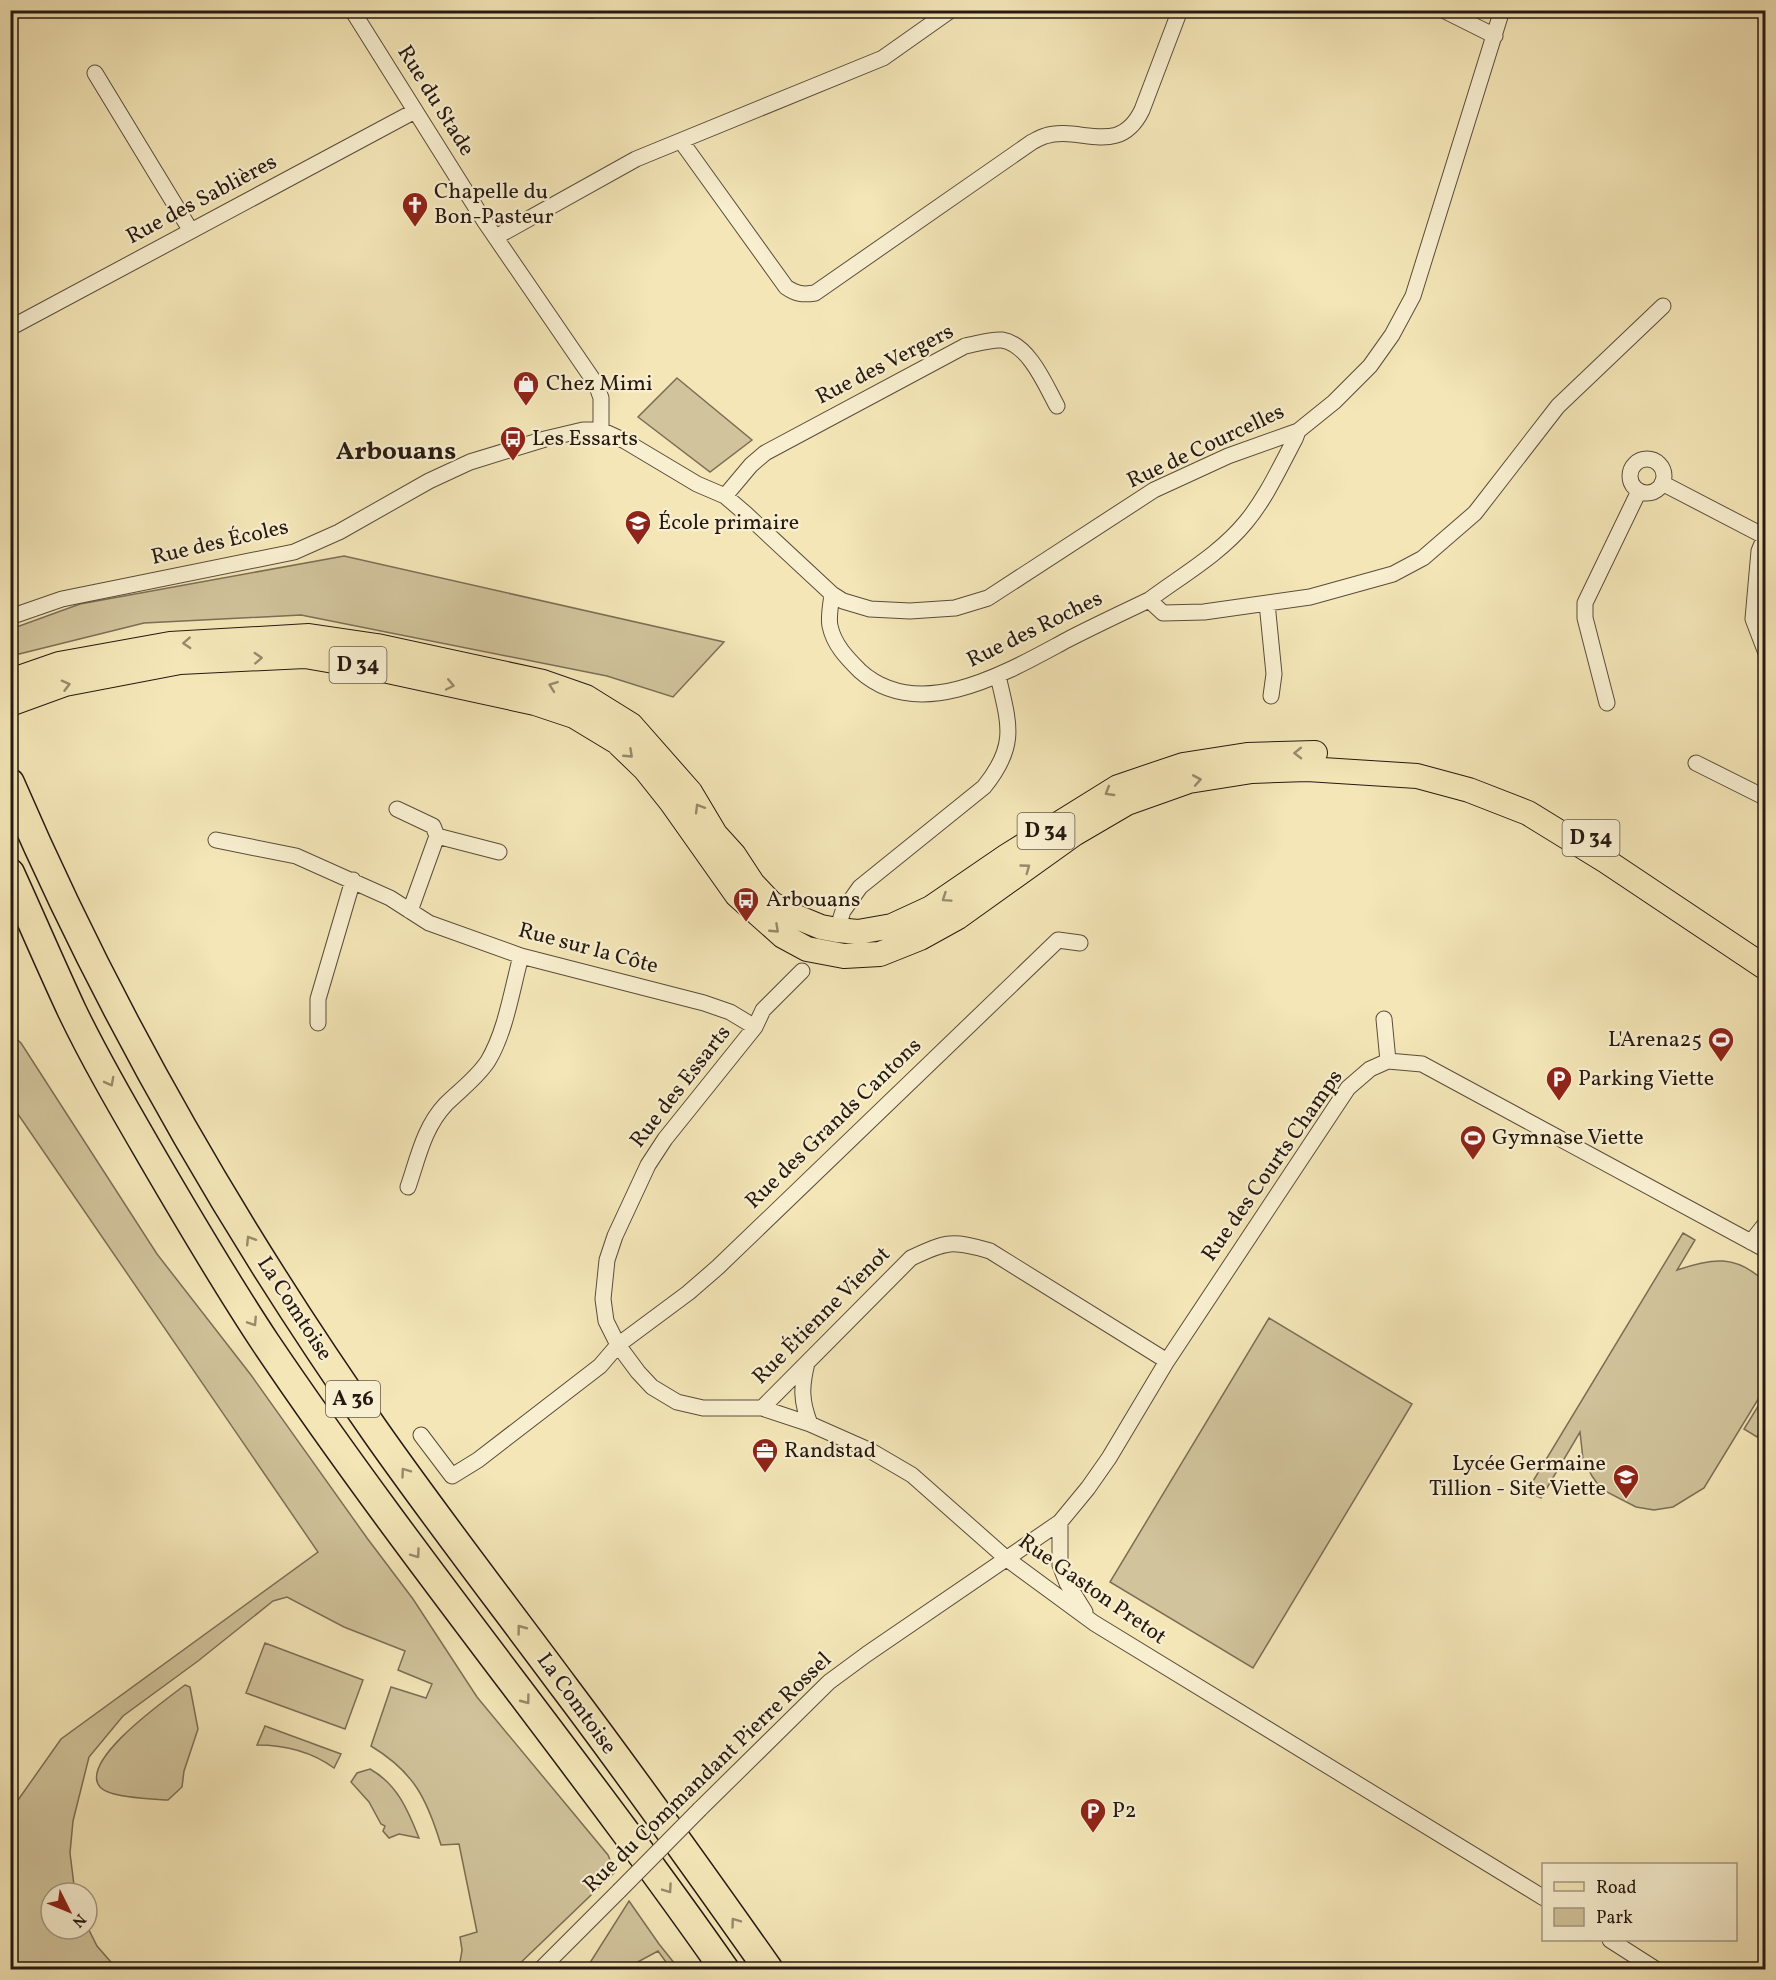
<svg xmlns="http://www.w3.org/2000/svg" width="1776" height="1980" font-family="Vollkorn,serif">
  <style>
    .green { fill: #d1c39b; stroke: #7c6e56; stroke-width: 1.5 }
    .lines { fill: none; stroke-linecap: round; stroke-linejoin: round }
    .street-casing { stroke: #5a4c3a; stroke-width: 17 }
    .primary-casing { stroke: #261911; stroke-width: 26 }
    .highway-casing { stroke: #261911; stroke-width: 31 }
    .street { stroke: #f8efd0; stroke-width: 15 }
    .primary { stroke: #f4e6b7; stroke-width: 24 }
    .highway { stroke: #f4e6b7; stroke-width: 28 }
    .street-bridge-casing { stroke: #5a4c3a; stroke-width: 17; stroke-linecap: butt }
    .street-bridge { stroke: #f8efd0; stroke-width: 15 }
    .oneway { stroke: #978a6c }
    .labels { text-anchor: middle; dominant-baseline: central; stroke-width: 4.5; stroke-linejoin: round; paint-order: stroke }
    .shield { fill: #f8efd0; stroke: #65594a; stroke-width: 1.5 }
    .shield-label { font-size: 21px; font-weight: bold; fill: #261911 }
    .street-label { font-size: 22px; fill: #261911; stroke: #f8efd0 }
    .poi-label { font-size: 22px; fill: #261911; stroke: #f8efd0; text-anchor: start }
    .quarter-label { font-size: 26px; font-weight: bold; fill: #261911; stroke: #f8efd0 }
  </style>
  <rect width="100%" height="100%" fill="#f4e6b7"/>
  <filter id="stains"><feTurbulence type="fractalNoise" baseFrequency=".00333" numOctaves="4"/><feColorMatrix values="0 0 0 0 .2 0 0 0 0 .09 0 0 0 0 .02 0 0 0 .5 -.17"/></filter>
  <radialGradient id="worn" r=".72"><stop offset=".6" stop-color="#630" stop-opacity="0"/><stop offset="1" stop-color="#630" stop-opacity=".3"/></radialGradient>
  <path class="green" d="M677 378 752 440 710 472 638 417Z
    M344 556 724 642 673 697 607 676 301 615 144 623 11 656V629L80 604Z
    M10 1033 21 1043 157 1254 251 1375 367 1538 413 1599 477 1697 608 1855 615 1872 514 1969H403L450 1967 460 1962 462 1950 460 1937 477 1932 459 1844 441 1845C427 1799 414 1772 371 1746L391 1687 426 1698 432 1684 398 1670 405 1651 344 1627 287 1597 273 1601 198 1661 123 1716 89 1757 73 1821 70 1853 75 1893H51V1929H87V1926L97 1946 117 1969H11V1810L61 1739 318 1552 11 1104Z
    M1683 1233 1695 1240 1677 1270C1712 1258 1736 1254 1765 1282V1388L1704 1488 1673 1507 1654 1510 1636 1507 1601 1489 1592 1476 1583 1459 1580 1432 1541 1498 1527 1491Z
    M1269 1318 1412 1404 1253 1668 1110 1582Z
    M1760 1403 1765 1406V1422L1757 1437 1744 1429Z
    M265 1643 363 1680 345 1729 246 1693Z
    M185 1685 190 1687 198 1729 184 1771 182 1787 168 1800C153 1799 110 1798 100 1787 78 1761 167 1699 185 1685Z
    M265 1726 341 1754 334 1768C312 1752 284 1745 257 1745Z
    M370 1769C397 1784 408 1810 419 1838L399 1834 389 1838 383 1831 385 1826 381 1824 369 1802 351 1782 357 1773Z
    M629 1901 659 1944 679 1969H671L658 1951 625 1969H586Z"/>
  <g class="lines">
    <g class="street-casing">
      <path id="street" d="M352 10 485 222 596 384 601 398V430
        M588 10H593
        M1443 10 1495 36
        M95 73 191 231
        M681 141 786 287C796 294 803 295 815 293L1032 142C1036 140 1041 137 1045 136 1080 125 1119 158 1142 110L1180 10
        M496 237 636 159 883 58 951 10
        M10 328 415 111
        M1298 431 1295 439C1280 467 1266 498 1246 522 1220 554 1181 576 1149 600L1163 613 1204 612 1310 597 1393 574 1423 558 1475 513 1558 406 1663 306
        M1630 476a17 17 0 1 1 34 0a17 17 0 1 1-34 0Z
        M1662 483 1764 536
        M725 496 751 465 765 453 965 346C976 344 991 339 1002 340 1029 344 1046 386 1057 406
        M1766 534 1759 551 1753 619 1766 653
        M832 594C831 604 828 617 830 626 834 645 847 658 860 671 920 725 1009 671 1067 640 1094 626 1122 613 1149 600
        M1267 603 1274 674 1271 696
        M10 617 62 599 294 552 339 532 429 481 470 462 545 439 583 430H601L625 441 697 484 725 496 746 514 832 594 843 601 870 609 910 611 955 608 988 598 1154 490 1228 456 1298 431 1334 402 1370 366 1392 335 1413 296 1502 10
        M1607 703 1585 618V603L1639 491
        M1696 763 1764 797 1766 793
        M397 809 433 826 437 836
        M216 840 296 856 390 898 429 923 521 956 704 1003 730 1012 755 1027
        M410 911 437 836 499 852
        M837 930 843 911 860 887 984 787C1018 745 1009 724 998 676
        M802 971 763 1010 755 1027 665 1139 648 1165 615 1236 607 1260 603 1299 606 1321 618 1345 638 1372 652 1387 677 1402 703 1408H762L810 1424 871 1451 912 1475 1007 1559 1094 1623 1544 1898
        M1384 1019 1388 1061
        M318 1023V999L353 880
        M408 1187C418 1158 424 1127 446 1104 460 1090 477 1078 488 1061 506 1031 512 989 521 956
        M1751 1242 1766 1223
        M807 1363C801 1387 801 1401 810 1424
        M762 1408 911 1258C947 1241 952 1240 990 1251L1167 1361
        M421 1435 452 1476 478 1460 600 1366 618 1345 688 1293 718 1267 1058 940 1080 943
        M1060 1522V1565L1067 1583 1085 1612
        M700 1809 829 1682 867 1654 1060 1522 1088 1488 1109 1458 1167 1361 1348 1088 1370 1069 1388 1061 1422 1064 1766 1250
        M1610 1940 1657 1970
        M540 1970 619 1891"/>
    </g>
    <g class="primary-casing">
      <path id="primary" d="M10 681 59 664 170 644 309 636 377 646 543 682 586 697 631 725 690 792 715 834 734 855 753 884 771 903 787 913 821 927 837 930 858 932 892 926 931 908 1007 856 1118 787 1183 765 1247 755 1315 753
        M10 704 65 684 180 662 305 656 374 668 535 703 574 716 617 742 645 769 672 803 737 895 783 936 807 949 844 956 880 954 920 938 958 917 1074 834 1127 803 1189 781 1252 771 1307 769 1417 776 1469 790 1528 813 1606 861 1766 968"/>
    </g>
    <g class="highway-casing">
      <path id="highway" d="M10 783C108 1011 233 1228 375 1431 436 1518 502 1603 565 1688 635 1781 702 1875 769 1970
        M10 873C31 919 51 966 72 1011 97 1063 126 1112 155 1162 190 1222 226 1283 265 1342 410 1557 576 1757 725 1970"/>
    </g>
    <use href="#street" class="street"/>
    <use href="#primary" class="primary"/>
    <use href="#highway" class="highway"/>
    <g class="street-bridge-casing">
      <path id="street-bridge" d="M619 1891 700 1809"/>
    </g>
    <use href="#street-bridge" class="street-bridge"/>
  </g>
  <defs><path id="oneway-chevron" d="M-2-3.5L2.5 0L-2 3.5" fill="none" stroke-width="1.6" stroke-linecap="round" stroke-linejoin="round" transform="scale(1.5)"/></defs>
  <g class="oneway">
    <use href="#oneway-chevron" transform="translate(187 643) rotate(177)"/>
    <use href="#oneway-chevron" transform="translate(258 658) rotate(-3)"/>
    <use href="#oneway-chevron" transform="translate(66 685) rotate(-15)"/>
    <use href="#oneway-chevron" transform="translate(450 685) rotate(12)"/>
    <use href="#oneway-chevron" transform="translate(553 686) rotate(-160)"/>
    <use href="#oneway-chevron" transform="translate(1298 753) rotate(179)"/>
    <use href="#oneway-chevron" transform="translate(629 754) rotate(43)"/>
    <use href="#oneway-chevron" transform="translate(1197 780) rotate(-10)"/>
    <use href="#oneway-chevron" transform="translate(1109 792) rotate(149)"/>
    <use href="#oneway-chevron" transform="translate(699 808) rotate(-121)"/>
    <use href="#oneway-chevron" transform="translate(1026 868) rotate(-36)"/>
    <use href="#oneway-chevron" transform="translate(946 898) rotate(146)"/>
    <use href="#oneway-chevron" transform="translate(775 929) rotate(43)"/>
    <use href="#oneway-chevron" transform="translate(110 1082) rotate(62)"/>
    <use href="#oneway-chevron" transform="translate(250 1240) rotate(-122)"/>
    <use href="#oneway-chevron" transform="translate(253 1322) rotate(57)"/>
    <use href="#oneway-chevron" transform="translate(405 1472) rotate(-126)"/>
    <use href="#oneway-chevron" transform="translate(416 1554) rotate(54)"/>
    <use href="#oneway-chevron" transform="translate(521 1629) rotate(-127)"/>
    <use href="#oneway-chevron" transform="translate(526 1700) rotate(53)"/>
    <use href="#oneway-chevron" transform="translate(668 1889) rotate(55)"/>
    <use href="#oneway-chevron" transform="translate(735 1922) rotate(-126)"/>
  </g>
  <defs>
    <g id="church-pin" transform="scale(1.35)"><path d="M0 17L-7.5 6A9.5 9.5 0 1 1 7.5 6Z" fill="#8f2418" stroke="#f8efd0"/><path d="M-1.2-6h2.4v3.5h3.3v2.4h-3.3V6h-2.4V-.1h-3.3v-2.4h3.3Z" fill="#fff"/></g>
    <g id="shop-pin" transform="scale(1.35)"><path d="M0 17L-7.5 6A9.5 9.5 0 1 1 7.5 6Z" fill="#8f2418" stroke="#f8efd0"/><path d="M-5-2.5h2.3a2.7 3.5 0 0 1 5.4 0H5L5.5 6h-11ZM-1.5-2.5h3a1.5 2.3 0 0 0-3 0Z" fill="#fff"/></g>
    <g id="bus-pin" transform="scale(1.35)"><path d="M0 17L-7.5 6A9.5 9.5 0 1 1 7.5 6Z" fill="#8f2418" stroke="#f8efd0"/><path d="M-5-6H5V4H4V6H2V4H-2V6H-4V4H-5ZM-3.5-4V0h7V-4ZM-3.5 1.2v1.5H-2V1.2ZM2 1.2v1.5H3.5V1.2Z" fill="#fff"/></g>
    <g id="school-pin" transform="scale(1.35)"><path d="M0 17L-7.5 6A9.5 9.5 0 1 1 7.5 6Z" fill="#8f2418" stroke="#f8efd0"/><path d="M0-5L7-2L0 1L-7-2ZM-4 1L0 2.5L4 1V4Q0 6-4 4Z" fill="#fff"/></g>
    <g id="stadium-pin" transform="scale(1.35)"><path d="M0 17L-7.5 6A9.5 9.5 0 1 1 7.5 6Z" fill="#8f2418" stroke="#f8efd0"/><path d="M0-5a6.5 5 0 1 0 0 10a6.5 5 0 1 0 0-10ZM-3.5-1.8h7v3.6h-7Z" fill="#fff"/></g>
    <g id="parking-pin" transform="scale(1.35)"><path d="M0 17L-7.5 6A9.5 9.5 0 1 1 7.5 6Z" fill="#8f2418" stroke="#f8efd0"/><path d="M-3.5-5.5H1a3.5 3.5 0 0 1 0 7H-1V5.5H-3.5ZM-1-3.4V-.6H.8a1.4 1.4 0 0 0 0-2.8Z" fill="#fff"/></g>
    <g id="office-pin" transform="scale(1.35)"><path d="M0 17L-7.5 6A9.5 9.5 0 1 1 7.5 6Z" fill="#8f2418" stroke="#f8efd0"/><path d="M-6-3h4V-5.5h4V-3h4V5H-6ZM-1-4.5V-3h2v-1.5ZM-6 0V1H6V0Z" fill="#fff"/></g>
  </defs>
  <g fill-rule="evenodd">
    <use href="#church-pin" x="415" y="205"/>
    <use href="#shop-pin" x="526" y="384"/>
    <use href="#bus-pin" x="513" y="439"/>
    <use href="#school-pin" x="638" y="523"/>
    <use href="#bus-pin" x="746" y="900"/>
    <use href="#stadium-pin" x="1721" y="1040"/>
    <use href="#parking-pin" x="1559" y="1079"/>
    <use href="#stadium-pin" x="1473" y="1138"/>
    <use href="#office-pin" x="765" y="1451"/>
    <use href="#school-pin" x="1626" y="1477"/>
    <use href="#parking-pin" x="1093" y="1811"/>
  </g>
  <g class="labels">
    <g class="shield">
      <rect x="329.5" y="647" width="57" height="36" rx="4.5"/>
      <rect x="1017.5" y="813" width="57" height="36" rx="4.5"/>
      <rect x="1562.5" y="820" width="57" height="36" rx="4.5"/>
      <rect x="326" y="1381" width="54" height="36" rx="4.5"/>
    </g>
    <g class="shield-label">
      <text x="358" y="665">D 34</text>
      <text x="1046" y="831">D 34</text>
      <text x="1591" y="838">D 34</text>
      <text x="353" y="1399">A 36</text>
    </g>
    <g class="street-label">
      <text transform="translate(435 101) rotate(58)">Rue du Stade</text>
      <text transform="translate(202 200) rotate(-28)">Rue des Sablières</text>
      <text transform="translate(885 365) rotate(-27)">Rue des Vergers</text>
      <text transform="translate(1206 447) rotate(-25)">Rue de Courcelles</text>
      <text transform="translate(220 543) rotate(-13)">Rue des Écoles</text>
      <text transform="translate(1035 630) rotate(-26)">Rue des Roches</text>
      <text transform="translate(588 949) rotate(15)">Rue sur la Côte</text>
      <text transform="translate(681 1087) rotate(-52)">Rue des Essarts</text>
      <text transform="translate(834 1124) rotate(-44)">Rue des Grands Cantons</text>
      <text transform="translate(1273 1166) rotate(-55)">Rue des Courts Champs</text>
      <text transform="translate(294 1309) rotate(57)">La Comtoise</text>
      <text transform="translate(822 1316) rotate(-45)">Rue Étienne Vienot</text>
      <text transform="translate(1092 1590) rotate(35)">Rue Gaston Pretot</text>
      <text transform="translate(576 1704) rotate(54)">La Comtoise</text>
      <text transform="translate(708 1773) rotate(-44)">Rue du Commandant Pierre Rossel</text>
    </g>
    <g class="poi-label">
      <text x="434" y="192">Chapelle du<tspan x="434" dy="25">Bon-Pasteur</tspan></text>
      <text x="546" y="384">Chez Mimi</text>
      <text x="532" y="439">Les Essarts</text>
      <text x="658" y="523">École primaire</text>
      <text x="766" y="900">Arbouans</text>
      <text x="1702" y="1040" text-anchor="end">L'Arena25</text>
      <text x="1578" y="1079">Parking Viette</text>
      <text x="1492" y="1138">Gymnase Viette</text>
      <text x="784" y="1451">Randstad</text>
      <text x="1606" y="1464" text-anchor="end">Lycée Germaine<tspan x="1606" dy="25">Tillion - Site Viette</tspan></text>
      <text x="1112" y="1811">P2</text>
    </g>
    <g class="quarter-label">
      <text x="396" y="452">Arbouans</text>
    </g>
  </g>
  <rect width="1776" height="1980" fill="none" stroke="#f4e6b7" stroke-width="36"/>
  <rect x="12" y="12" width="1752" height="1956" fill="none" stroke="#261911" stroke-width="3"/>
  <rect x="18" y="18" width="1740" height="1944" fill="none" stroke="#261911" stroke-width="1.5"/>
  <rect x="1542" y="1863" width="195" height="78" fill="#f8efd0" stroke="#a49984" stroke-width="1.5"/>
  <rect x="1554" y="1882" width="30" height="9" fill="#f4e6b7" stroke="#a49984" stroke-width="1.5"/>
  <text x="1596" y="1893" font-size="18" fill="#261911">Road</text>
  <rect x="1554" y="1908" width="30" height="18" fill="#d1c39b" stroke="#a49984" stroke-width="1.5"/>
  <text x="1596" y="1923" font-size="18" fill="#261911">Park</text>
  <g transform="translate(69 1911) rotate(133)"><circle r="28" fill="#f8efd0" stroke="#a49984" stroke-width="1.5"/>
  <path d="M0-4.5L10 22L0 15L-10 22Z" fill="#8f2418"/>
  <text y="-9" font-size="16" font-weight="bold" text-anchor="middle" fill="#261911">N</text>
  </g>
  <rect width="100%" height="100%" filter="url(#stains)"/>
  <rect width="100%" height="100%" fill="url(#worn)"/>
</svg>
